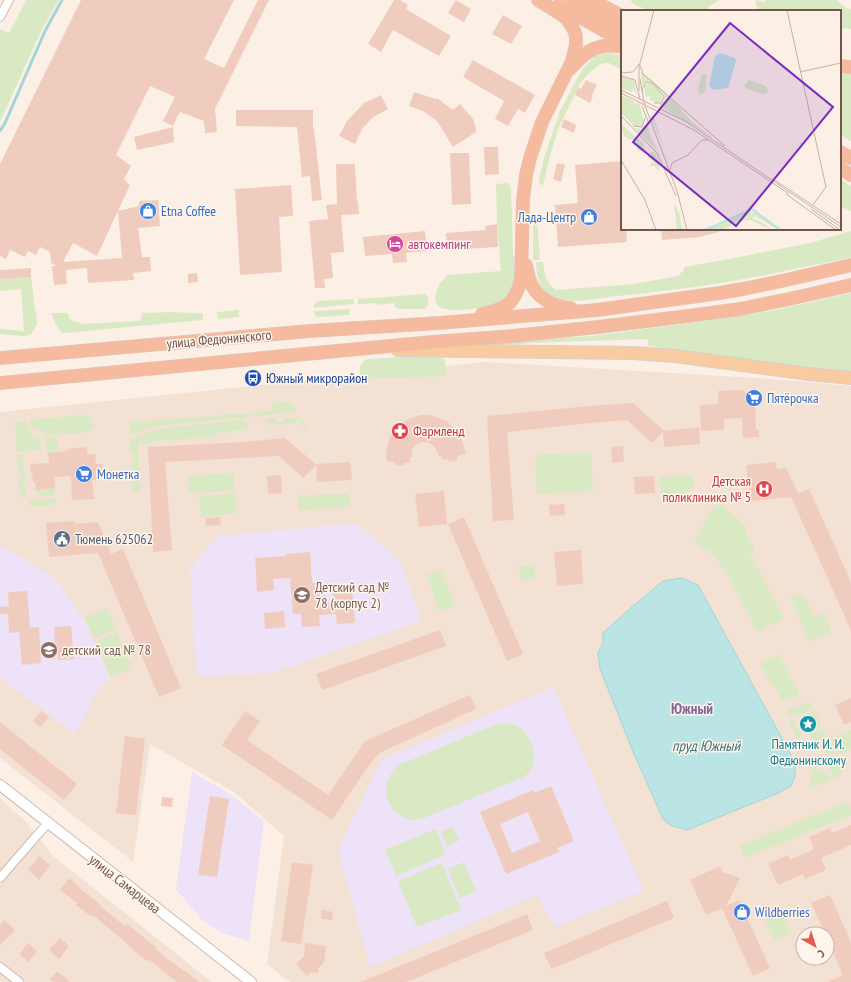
<svg xmlns="http://www.w3.org/2000/svg" width="851" height="982" font-family="'PT Sans Narrow',sans-serif">
  <style>
    .residential { fill: #f3e1d4; fill-rule: evenodd }
    .education { fill: #ede2f8 }
    .green { fill: #d8e9c4 }
    .water { fill: #bbe4e5; stroke: #a1d5d6 }
    .lines { fill: none; stroke-linecap: round; stroke-linejoin: round }
    .stream { stroke: #a1d5d6; stroke-width: 3 }
    .building { fill: #f0ccbe; fill-rule: evenodd }
    .minor-casing { stroke: #cfb9af; stroke-width: 10 }
    .tertiary-casing { stroke: #cfb9af; stroke-width: 12 }
    .primary-casing { stroke: #d8cfcd; stroke-width: 14 }
    .trunk-casing { stroke: #d8cfcd; stroke-width: 14 }
    .minor { stroke: #fff; stroke-width: 8 }
    .tertiary { stroke: #fff; stroke-width: 10 }
    .primary { stroke: #f8cca0; stroke-width: 12 }
    .trunk { stroke: #f6bb9f; stroke-width: 13 }
    .labels { text-anchor: middle; dominant-baseline: central; stroke-width: 3; stroke-linejoin: round; paint-order: stroke }
    .shop-label { font-size: 14px; fill: #366cbe; stroke: #fff5ec; text-anchor: start }
    .hotel-label { font-size: 14px; fill: #b23c85; stroke: #fff5ec; text-anchor: start }
    .street-label { font-size: 14px; fill: #74554b; stroke: #fff5ec }
    .transit-label { font-size: 14px; fill: #164399; stroke: #fff5ec; text-anchor: start }
    .health-label { font-size: 14px; fill: #be3a42; stroke: #fff5ec; text-anchor: start }
    .service-label { font-size: 14px; fill: #4e5e75; stroke: #fff5ec; text-anchor: start }
    .education-label { font-size: 14px; fill: #785e54; stroke: #fff5ec; text-anchor: start }
    .culture-label { font-size: 14px; fill: #0d838f; stroke: #fff5ec }
    .neighbourhood-label { font-size: 15px; font-weight: bold; fill: #816798; stroke: #fff5ec }
    .water-label { font-size: 15px; font-style: italic; fill: #407779; stroke: #fff5ec }
    .inset-river { fill: none; stroke: #bbe4e5; stroke-width: 2 }
    .inset-road { fill: none; stroke: #c6b2a8; stroke-width: 1 }
    .view { fill: #7b2cbf; fill-opacity: 0.15; stroke: #7b2cbf; stroke-width: 2 }
    .inset-edge { fill: none; stroke: #74554b; stroke-width: 2 }
  </style>
  <rect width="100%" height="100%" fill="#fcf0e6"/>
  <path class="residential" d="M485 362 772 379 851 386V982H290L267 964 284 836 234 792 150 744 133 862 0 758V412ZM803 934H827V958H803Z
    M0 798 28 824 53 856 212 982H0Z"/>
  <path class="education" d="M356 523 401 562 421 621 273 673 196 676 190 569 218 536Z
    M0 545 54 577 86 623 110 679 101 685 75 735 0 677Z
    M553 687 644 891 555 927 537 895 370 967 338 850 381 760Z
    M192 772 229 793 264 821 249 941 225 934 203 921 176 889Z"/>
  <path class="green" d="M26 0H59L42 29 0 122V29L9 33Z
    M630 0H719L707 8 714 11H651L635 5Z
    M755 0 764 2 767 0H837L846 8 851 9V29L840 28V11H761L758 9Z
    M609 53 618 55 622 58V70L609 63H603L596 67 587 75 580 84 558 129 550 156 543 185C540 185 539 184 539 180L544 158 560 111 578 77 585 66 595 56 602 54Z
    M840 70 851 71V141L840 135Z
    M840 179 851 186V211L840 206Z
    M508 183 511 187 513 252 517 278 507 299 491 307 461 310H451L440 308 436 303 435 299 436 293 440 283 447 275 501 271 497 224 496 184Z
    M533 220H537L540 260H533Z
    M851 231V257C836 261 819 264 803 267 742 281 679 290 617 296 599 298 570 305 554 297 538 290 537 278 536 262H543C545 274 545 282 556 290L634 284 678 276 684 270V267L729 259 810 243Z
    M31 277 35 310 36 312 37 325 31 334 24 336 0 334V329L24 331 21 289 0 291V279Z
    M851 293V373L789 366 648 346V339L527 343V344L470 346 471 345 591 336 684 324 771 311Z
    M425 294 428 297V306L425 309H399L395 307 394 303 375 305V303L358 304V299Z
    M353 299 354 304 314 308V305L317 301Z
    M349 309V315L318 317 315 315 313 311Z
    M239 310V317L218 319 217 312Z
    M173 312C183 312 193 314 203 313V320L65 333H62L56 325 51 313H68L69 319 82 324 138 321 141 319 142 313Z
    M437 355C448 357 445 368 445 376L365 379 361 378C358 369 360 363 368 359Z
    M289 401 293 406 297 412 153 426 130 435V422L216 416C221 415 232 413 237 414L273 411 272 406 273 405V403L276 402H280Z
    M84 415 89 416 91 421 96 427C86 435 69 433 57 434V437L50 434H44L41 432V428H34L29 420Z
    M300 417C303 420 307 426 308 430L306 429 299 419H298L296 424 288 423 285 425 275 424 270 425 266 422 260 420 275 418V420L278 422 284 421 286 418H294Z
    M241 420C245 421 247 423 248 427L246 429 233 431 227 434 224 432 219 430 218 433 213 437 204 438 201 435 194 439H181L175 440 168 438C164 441 159 443 154 441L150 443H138L139 468 141 487 140 491 135 492 132 490 131 481 133 479C131 474 133 470 131 465L133 460V455L129 452V442C138 435 148 433 159 429Z
    M25 421 31 431 32 437H40L41 450 17 452 15 422Z
    M46 436 57 440 58 452 47 453Z
    M591 452 593 491 537 494 535 455Z
    M23 454 25 481 19 477 17 455Z
    M233 473 234 490 189 493 188 476Z
    M693 475 694 488 684 494 661 496 660 477Z
    M19 479 25 483 26 497 20 498Z
    M55 488V495L42 496 36 490Z
    M235 493 237 513 201 517 199 497Z
    M349 493 350 507 299 510 298 496Z
    M56 498V504L32 507 29 505V500Z
    M715 504 724 507 745 526 748 537 756 552 724 570 714 555 694 542Z
    M751 556 784 618 758 632 725 570Z
    M535 565V580H520L519 566Z
    M441 570 456 606 439 612 427 575Z
    M804 595 814 617 824 613 832 632 810 642 790 597Z
    M107 608 116 629 94 638 85 617Z
    M117 633 132 668 111 677 96 642Z
    M780 654 800 695 783 701 760 664Z
    M810 702 813 707 806 713 786 717 788 710Z
    M814 710 822 727 811 728 806 718Z
    M793 719 802 736 798 740 788 720Z
    M500 723C517 722 528 730 532 746 535 753 535 761 532 767 530 771 527 774 524 777L424 818C422 818 418 820 415 820 411 820 407 818 403 817 386 808 381 789 392 772 394 768 398 766 401 764Z
    M823 730 827 736 816 742 809 733Z
    M851 730V749L837 755 830 739Z
    M828 738 835 754 828 756 818 744Z
    M836 758 843 774 833 779 828 759Z
    M814 759 816 769 820 772H827L830 780 809 789 812 772 809 761Z
    M848 801 851 809V815L745 858 740 846Z
    M453 827 459 841 447 846 441 832Z
    M436 829 446 854 396 876 385 850Z
    M464 862 476 892 460 898 448 869Z
    M442 863 461 910 417 927 398 881Z
    M779 908 791 933 775 941 763 916Z"/>
  <path class="water" d="M682 578 698 585 795 762V776L791 786 776 794 687 830 670 825 663 819 634 754 600 669 598 653 603 643V633L633 606 663 581Z"/>
  <g class="lines">
    <path class="stream" d="M0 131 5 123 45 31 62 0"/>
  </g>
  <path class="building" d="M81 0H234L204 59 224 68 258 0H269L215 109 217 132 205 133 204 121 180 112 173 126 163 121 175 97 150 86 116 155 131 166 124 179 130 185 97 256 73 243 63 262 122 258 118 211 139 206V201L158 200 160 226 138 228 142 257H150L151 271 133 273 134 280 88 283 87 268 66 270 67 284 54 285 52 266H57L51 263 50 252 40 247 36 255 28 251 25 257 10 250 6 259 0 256V164Z
    M394 0H400L408 5 406 9 451 36 439 56 393 30 381 52 368 44Z
    M456 0 471 9 464 22 448 13Z
    M503 15 522 26 511 44 492 34Z
    M473 60 535 95 525 113 518 109 508 126 495 119 504 101 463 77Z
    M586 80 597 85 592 95 593 96 590 103 575 95 578 88 581 89Z
    M414 92 436 99 437 98 453 110 460 104 473 119 476 129V132L453 147 437 121 423 111 409 106Z
    M381 95 388 109 373 117 362 129 355 144 339 136 347 121 364 103Z
    M236 110H313V128H314L322 200 312 201 310 176 302 177 297 127 236 126Z
    M564 119 576 125 574 133 561 127Z
    M173 127 174 142 137 150 134 137Z
    M484 147H498L499 174 485 175Z
    M450 153H469L471 204 452 205Z
    M622 161V229H626L627 242 558 247 555 205 578 203 575 165Z
    M557 163 565 165 561 182 553 179Z
    M336 164H355L357 201H358L359 214 341 215 344 252 331 253 333 278 324 279 325 288H315L309 221 328 219 326 205 337 204Z
    M291 185 293 216 279 217 282 272 240 275 235 189Z
    M497 224 498 247 447 250 446 233 486 230 485 226Z
    M661 229H719V232L699 237 662 240Z
    M425 231 427 251 406 253 407 262 393 263 392 254 365 256 363 237Z
    M31 268V277L0 279V270Z
    M197 273 198 282 188 283V274Z
    M744 390 745 393H758V404H755L756 430H759V437L743 438 742 418 724 419V430L701 431 700 405 718 404V391Z
    M633 403 664 431 699 427 700 444 664 447 663 432 652 443 627 420 590 423 507 432 514 520 493 521 487 416 589 406Z
    M420 415H430L447 421 459 433 462 440 466 454 457 456 458 460 449 462 448 459 443 460 441 455 439 456 435 448 430 443 422 442 416 444 412 450V457H410V463H404V466L395 465V462L386 461 387 447 390 437 395 429 403 422 411 418Z
    M285 438 317 465 303 478 279 456 165 462 172 550 153 552 148 447 244 442Z
    M623 446 624 462 612 463 611 447Z
    M87 447V454H95L96 464H102L103 472H96L97 480H92L94 499 72 500 71 476 54 477 55 488 36 490 35 482H33L32 473H31L30 464 49 463 48 453 67 451V449Z
    M350 462 352 480 316 482 317 464Z
    M776 462 777 469 786 468 798 493 809 489 851 582V630L791 497 750 501 746 465Z
    M281 475 282 493 268 494 267 476Z
    M654 476 655 493 635 494 634 477Z
    M444 491 447 524 419 527 415 494Z
    M564 504 565 515 550 516 549 505Z
    M220 517 221 525 206 526 205 518Z
    M464 517 523 654 507 661 448 524Z
    M75 521V524L98 522 111 554 123 549 181 688 159 697 98 553 49 557 46 523Z
    M581 550 583 584 557 586 554 552Z
    M310 552 312 583H319L320 604 334 603 333 590 352 589 355 623 337 624 336 614 319 615 320 626 302 627 301 614H293L290 578 273 579 274 590 257 592 255 558 286 556V554Z
    M27 591 30 628 39 627 41 663 22 665 19 632 9 633 8 614H0V607L9 606 8 592Z
    M284 611 285 627 265 629 264 613Z
    M71 626 74 659 58 660 57 645H55L54 627Z
    M440 630 446 646 322 690 316 674Z
    M470 695 476 709 379 753 367 768 332 820 222 745 245 711 260 721 247 740 328 795 365 741Z
    M851 698V722L844 725 835 705Z
    M42 711 49 717 40 727 33 721Z
    M0 722 77 784 64 800 0 749Z
    M125 736 145 739 136 815 116 813Z
    M551 786 574 841 557 848 559 852 506 874 480 812 533 790 534 793ZM528 812 540 841 512 853 500 824Z
    M210 796 229 799 217 877 198 875Z
    M162 797 173 798 172 807 161 806Z
    M851 825V845L821 858 826 870 805 879 803 874 778 885 768 864 788 855 790 860 814 849 809 837 830 828 832 833Z
    M39 856 50 865 39 880 28 870Z
    M292 862 313 865 301 944 281 941Z
    M720 866 723 872 740 878 726 906 706 915 690 880Z
    M69 878 79 886 78 887 101 905 100 906 125 926 127 924 157 948 156 949 168 960V959L184 971H185L199 982H177L148 959 147 961 133 950V949L93 915 92 917 76 905 77 903 60 890Z
    M830 895 851 942V982H828L843 975 827 939V934H825L811 903Z
    M739 900 770 968 753 976 722 908Z
    M667 901 674 918 551 969 544 953Z
    M322 910 333 912 332 920 321 919Z
    M527 914 533 930 406 982H361Z
    M4 920 15 930 0 945V925Z
    M60 938 69 946 59 959 49 950Z
    M28 943 37 951 28 962 19 954Z
    M305 943 326 946 324 963 318 968V973L312 972 307 976 296 964 304 956Z
    M57 971 70 982H54L50 979Z"/>
  <g class="lines">
    <g class="minor-casing">
      <path id="minor" d="M0 17 9 0
        M0 878 32 841 48 823
        M0 967 19 982"/>
    </g>
    <g class="tertiary-casing">
      <path id="tertiary" d="M0 785 251 982"/>
    </g>
    <g class="primary-casing">
      <path id="primary" d="M398 350 633 353 675 356 809 374 851 378"/>
    </g>
    <g class="trunk-casing">
      <path id="trunk" d="M573 0 622 28
        M591 0 622 16
        M559 5 622 41
        M840 66 851 67
        M570 69C586 51 597 42 622 47
        M840 152 851 158
        M840 168 851 175
        M526 265C527 270 528 274 529 278 534 297 553 307 571 308
        M482 314C506 309 515 304 521 279L523 200 526 175 530 158 542 122 572 61 576 45V37L574 30 567 19 559 13 538 0
        M0 358 310 331 439 323 597 310 720 293 748 288 786 280 851 265
        M0 383 432 342 513 336 598 327 680 317 740 309 789 299 851 285"/>
    </g>
    <use href="#minor" class="minor"/>
    <use href="#tertiary" class="tertiary"/>
    <use href="#primary" class="primary"/>
    <use href="#trunk" class="trunk"/>
  </g>
  <defs>
    <g id="shop-disc" transform="scale(0.9)"><circle r="9.5" fill="#3f7fe0" stroke="#fff5ec"/><path d="M-5-2.5h2.3a2.7 3.5 0 0 1 5.4 0H5L5.5 6h-11ZM-1.5-2.5h3a1.5 2.3 0 0 0-3 0Z" fill="#fff"/></g>
    <g id="hotel-disc" transform="scale(0.9)"><circle r="9.5" fill="#d1479c" stroke="#fff5ec"/><path d="M-6-4.5h1.5V1H6V5H4.5V3h-9V5H-6ZM-4 0a1.8 1.8 0 1 1 3.6 0ZM.5 0V-2.5h3Q6-2.5 6 0Z" fill="#fff"/></g>
    <g id="bus-disc" transform="scale(0.9)"><circle r="9.5" fill="#1a4fb4" stroke="#fff5ec"/><path d="M-5-6H5V4H4V6H2V4H-2V6H-4V4H-5ZM-3.5-4V0h7V-4ZM-3.5 1.2v1.5H-2V1.2ZM2 1.2v1.5H3.5V1.2Z" fill="#fff"/></g>
    <g id="supermarket-disc" transform="scale(0.9)"><circle r="9.5" fill="#3f7fe0" stroke="#fff5ec"/><path d="M-6-5.5h2.5l.6 2H6L4.5 2H-2.5L-4.4-4H-6ZM-1.5 3.2a1.3 1.3 0 1 0 .1 0ZM3 3.2a1.3 1.3 0 1 0 .1 0Z" fill="#fff"/></g>
    <g id="pharmacy-disc" transform="scale(0.9)"><circle r="9.5" fill="#e0444e" stroke="#fff5ec"/><path d="M-2-6h4v4h4v4h-4v4h-4v-4h-4v-4h4Z" fill="#fff"/></g>
    <g id="hospital-disc" transform="scale(0.9)"><circle r="9.5" fill="#e0444e" stroke="#fff5ec"/><path d="M-5-5h3v3.5h4V-5h3V5h-3V1.5h-4V5h-3Z" fill="#fff"/></g>
    <g id="civic-disc" transform="scale(0.9)"><circle r="9.5" fill="#5c6f8a" stroke="#fff5ec"/><path d="M-.6-6.5H3V-4.5H.6V-3L4-1V1h2V6H-6V1h2V-1L-.6-3ZM-1.2 2.5V6h2.4V2.5Z" fill="#fff"/></g>
    <g id="school-disc" transform="scale(0.9)"><circle r="9.5" fill="#8d6e63" stroke="#fff5ec"/><path d="M0-5L7-2L0 1L-7-2ZM-4 1L0 2.5L4 1V4Q0 6-4 4Z" fill="#fff"/></g>
    <g id="sight-disc" transform="scale(0.9)"><circle r="9.5" fill="#0f9aa8" stroke="#fff5ec"/><path d="M0-6L1.8-2.2L6-1.7L2.9 1.2L3.7 5.4L0 3.3L-3.7 5.4L-2.9 1.2L-6-1.7L-1.8-2.2Z" fill="#fff"/></g>
  </defs>
  <g fill-rule="evenodd">
    <use href="#shop-disc" x="148" y="211"/>
    <use href="#shop-disc" x="589" y="217"/>
    <use href="#hotel-disc" x="395" y="244"/>
    <use href="#bus-disc" x="253" y="378"/>
    <use href="#supermarket-disc" x="754" y="398"/>
    <use href="#pharmacy-disc" x="400" y="431"/>
    <use href="#supermarket-disc" x="84" y="474"/>
    <use href="#hospital-disc" x="764" y="489"/>
    <use href="#civic-disc" x="62" y="539"/>
    <use href="#school-disc" x="302" y="595"/>
    <use href="#school-disc" x="49" y="650"/>
    <use href="#sight-disc" x="808" y="724"/>
    <use href="#shop-disc" x="742" y="912"/>
  </g>
  <g class="labels">
    <g class="shop-label">
      <text x="161" y="211">Etna Coffee</text>
      <text x="576" y="217" text-anchor="end">Лада-Центр</text>
      <text x="767" y="398">Пятёрочка</text>
      <text x="97" y="474">Монетка</text>
      <text x="755" y="912">Wildberries</text>
    </g>
    <g class="hotel-label">
      <text x="408" y="244">автокемпинг</text>
    </g>
    <g class="street-label">
      <text transform="translate(219 339) rotate(-5)">улица Федюнинского</text>
      <text transform="translate(125 884) rotate(38)">улица Самарцева</text>
    </g>
    <g class="transit-label">
      <text x="266" y="378">Южный микрорайон</text>
    </g>
    <g class="health-label">
      <text x="413" y="431">Фармленд</text>
      <text x="751" y="481" text-anchor="end">Детская<tspan x="751" dy="16">поликлиника № 5</tspan></text>
    </g>
    <g class="service-label">
      <text x="75" y="539">Тюмень 625062</text>
    </g>
    <g class="education-label">
      <text x="315" y="587">Детский сад №<tspan x="315" dy="16">78 (корпус 2)</tspan></text>
      <text x="62" y="650">детский сад № 78</text>
    </g>
    <g class="culture-label">
      <text x="808" y="744">Памятник И. И.<tspan x="808" dy="16">Федюнинскому</tspan></text>
    </g>
    <g class="neighbourhood-label">
      <text x="692" y="708">Южный</text>
    </g>
    <g class="water-label">
      <text x="706" y="745">пруд Южный</text>
    </g>
  </g>
  <g transform="translate(621 10)">
    <rect width="220" height="220" fill="#fcf0e6"/>
    <path d="M20 62 31 70 45 83 70 111 92 128 37 95 43 92V84L29 71 24 72 21 76ZM81 64 86 65 84 82 78 85 77 79ZM0 67 13 70 15 83 12 79 11 82 0 78ZM128 70 145 76 147 82 142 84 126 79 123 75ZM30 73 41 84V92L37 93 29 90V86L24 87 23 75ZM0 85 13 91V94L18 93 23 111 20 116 14 117 0 103ZM31 105 33 108 43 138 29 106ZM0 114 22 133 24 142 17 141 13 131 3 126ZM26 114 29 125 37 141 13 118 20 119ZM29 142H33L39 153 38 161 33 156 28 157 32 151 26 147 30 145ZM53 192 59 206 61 220H56ZM130 200V206L133 200 162 220H157L133 205 132 209 139 211 151 220 129 210 117 211 104 219 85 220Z" fill="#d8e9c4"/>
    <path d="M99 43 114 48 115 51 107 78 92 80 88 76 94 46Z" fill="#bbe4e5"/>
    <path class="inset-river" d="M84 220 131 199 159 220"/>
    <path class="inset-road" d="M166 0 205 177 192 195M19 55 22 64 104 136M179 62 220 53M0 63 12 62 18 54M0 66 14 70 19 89M19 69 21 81M0 80 64 111 220 217M18 81V57L33 0M0 83 73 120 168 184M33 93H41L43 86 31 73 25 72 21 79 23 93 56 181 66 220M21 96 28 114M0 106 36 143 55 186M12 116 21 117 24 108M0 150 24 190 35 220M49 160 51 153 67 145 81 130H87M152 169 220 214M165 184 215 220M190 199 219 220"/>
    <path class="view" d="M109 13 212 97 115 216 12 132Z"/>
    <rect width="220" height="220" class="inset-edge"/>
  </g>
  <g transform="translate(815 946) rotate(141)"><circle r="19" fill="#fff5ec" stroke="#c7b5ac"/>
  <path d="M0-3L7 15L0 10L-7 15Z" fill="#e25d4e"/>
  <text y="-6" font-size="11" font-weight="bold" text-anchor="middle" fill="#74554b">С</text>
  </g>
</svg>
